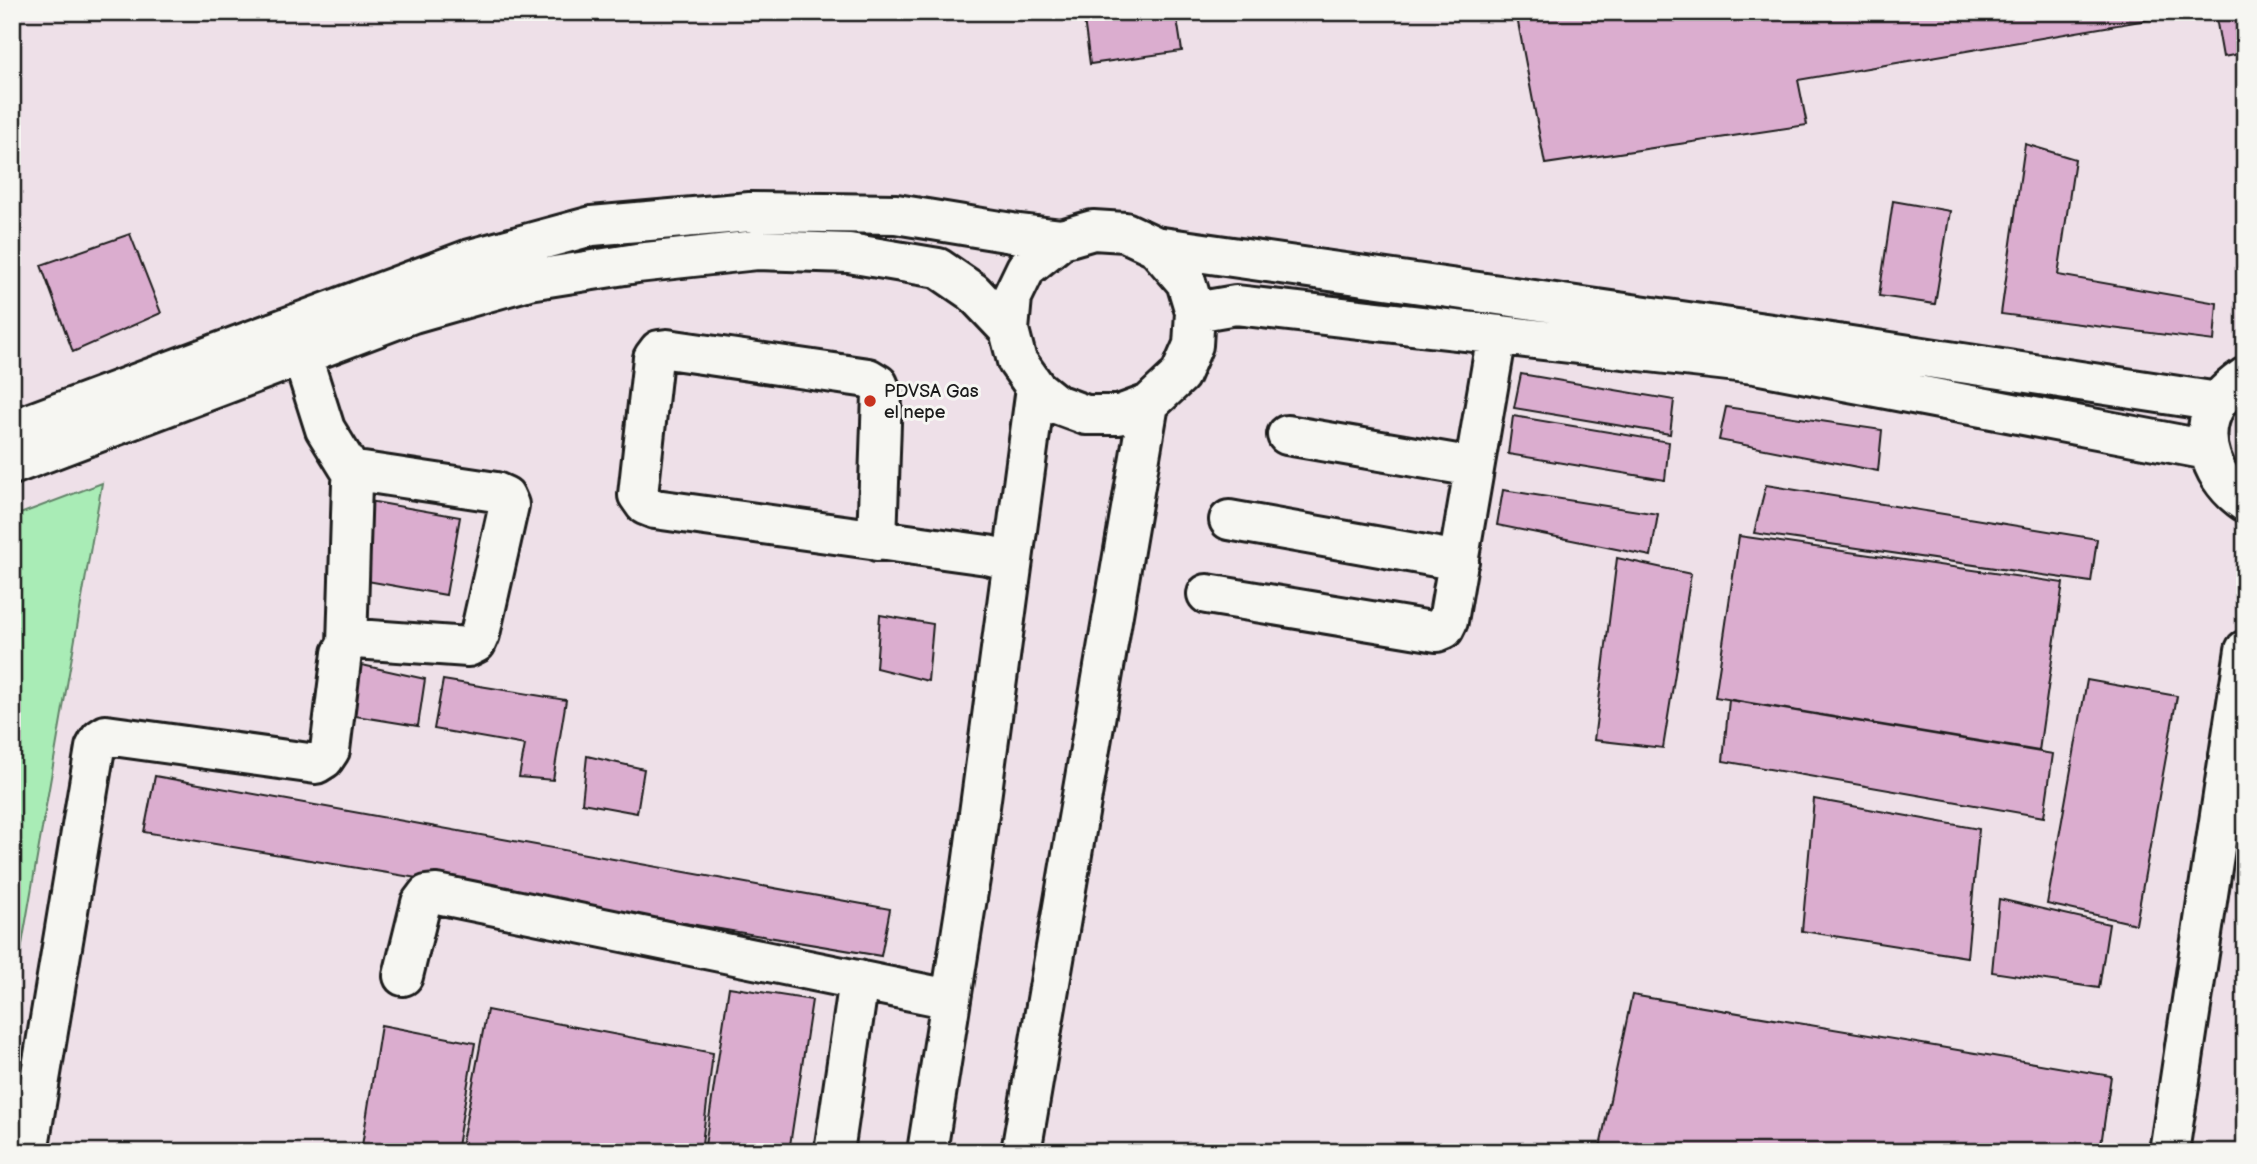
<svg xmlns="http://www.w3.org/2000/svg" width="2257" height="1164" font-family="'Balsamiq Sans',sans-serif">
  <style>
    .built { fill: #eee0e8 }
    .green { fill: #a9ecb6; stroke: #628469; stroke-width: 2 }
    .building { fill: #dbadcf; stroke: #1c1c1c; stroke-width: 2 }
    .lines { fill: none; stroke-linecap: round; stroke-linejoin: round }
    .minor-casing { stroke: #1c1c1c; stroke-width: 44 }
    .minor { stroke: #f6f6f2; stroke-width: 38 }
    .poi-dot { fill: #c8321e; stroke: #f6f6f2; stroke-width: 2.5 }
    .labels { text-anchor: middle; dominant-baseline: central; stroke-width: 6; stroke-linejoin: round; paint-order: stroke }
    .poi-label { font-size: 18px; fill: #1c1c1c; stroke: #f6f6f2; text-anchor: start }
  </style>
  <rect width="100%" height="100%" fill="#f6f6f2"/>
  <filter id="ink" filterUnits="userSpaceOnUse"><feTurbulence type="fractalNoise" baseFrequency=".0143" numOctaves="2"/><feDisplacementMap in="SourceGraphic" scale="14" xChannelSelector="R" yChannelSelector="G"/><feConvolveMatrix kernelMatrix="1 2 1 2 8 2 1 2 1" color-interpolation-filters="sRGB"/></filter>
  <g filter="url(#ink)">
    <path class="built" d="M12 12H2245V1152H12Z"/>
    <path class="green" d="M102 483 12 1002V517Z"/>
    <path class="building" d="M1083 12H1176L1182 51 1090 64Z
      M1516 12H2193L1798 80 1807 125 1545 164Z
      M2215 12H2245V53L2223 57Z
      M2025 144 2075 159 2058 275 2217 303 2214 341 2001 314Z
      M1893 201 1950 211 1935 304 1879 296Z
      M130 234 161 313 73 352 41 265Z
      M1521 374 1674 400 1670 434 1514 408Z
      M1726 407 1882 430 1878 471 1719 440Z
      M1513 416 1669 442 1665 480 1508 454Z
      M1766 485 2097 539 2091 582 1754 533Z
      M1503 490 1658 514 1651 556 1497 525Z
      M369 501 460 517 446 595 356 579Z
      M1739 536 2063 583 2039 751 1715 697Z
      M1617 558 1691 574 1663 748 1594 740Z
      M880 615 933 624 928 681 876 668Z
      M353 663 425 679 418 726 343 714Z
      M443 680 566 700 553 780 519 777 525 745 434 729Z
      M2087 680 2177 696 2136 924 2047 904Z
      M1729 700 2053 754 2044 817 1723 761Z
      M587 756 644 769 637 813 582 803Z
      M155 776 890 909 881 956 144 832Z
      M1814 799 1979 829 1967 957 1802 931Z
      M1999 899 2109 924 2099 988 1992 972Z
      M729 987 812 1000 789 1152H704Z
      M1632 995 2111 1076 2100 1152H1599Z
      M487 1010 713 1053 701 1152H460Z
      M381 1025 475 1043 456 1152H361Z"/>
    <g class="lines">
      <g class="minor-casing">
        <path id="minor" d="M1155 246 1772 334 2218 402
          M1195 312 1236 305 1755 364 2208 450
          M294 331 325 429 354 476
          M2245 377C2236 383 2223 394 2217 403 2195 438 2214 481 2245 502
          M12 430 467 260 592 226 750 212 896 214 1012 233 1062 239 1093 230 1125 232 1155 246 1186 282 1195 312 1193 345 1180 375 1149 404 1119 415H1086L1056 404 1036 388 1017 361 1009 330 1012 297 1026 268 1062 239
          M1287 435 1474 467
          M12 465 413 313 529 280 637 263 757 250 849 253 938 268 973 292 1009 330
          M1229 520 1459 561
          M877 541 882 394 878 384 868 378 667 349 659 350 653 358 638 495 645 505 655 509 987 555 1012 561
          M1207 594 1437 632 1444 629 1448 621 1497 335
          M403 976 421 903 427 895 437 894 950 999
          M28 1152 95 748 100 739 106 735 316 764 324 759 330 750 342 653 347 644 352 483 354 476 363 472 496 492 505 496 509 505 480 634 476 643 468 647 356 639 347 644
          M834 1152 859 980
          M927 1152 972 866 1036 388
          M1021 1152 1149 404
          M2169 1152 2245 650"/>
      </g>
      <use href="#minor" class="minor"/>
    </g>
  </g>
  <circle class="poi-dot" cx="870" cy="401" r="7"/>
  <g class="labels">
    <g class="poi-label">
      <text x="884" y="391">PDVSA Gas<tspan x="884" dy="21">el nepe</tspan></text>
    </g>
  </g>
  <rect width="2257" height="1164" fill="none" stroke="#f6f6f2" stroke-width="42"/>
  <rect x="21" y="21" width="2215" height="1122" fill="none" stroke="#1c1c1c" stroke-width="2.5" filter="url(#ink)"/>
</svg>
